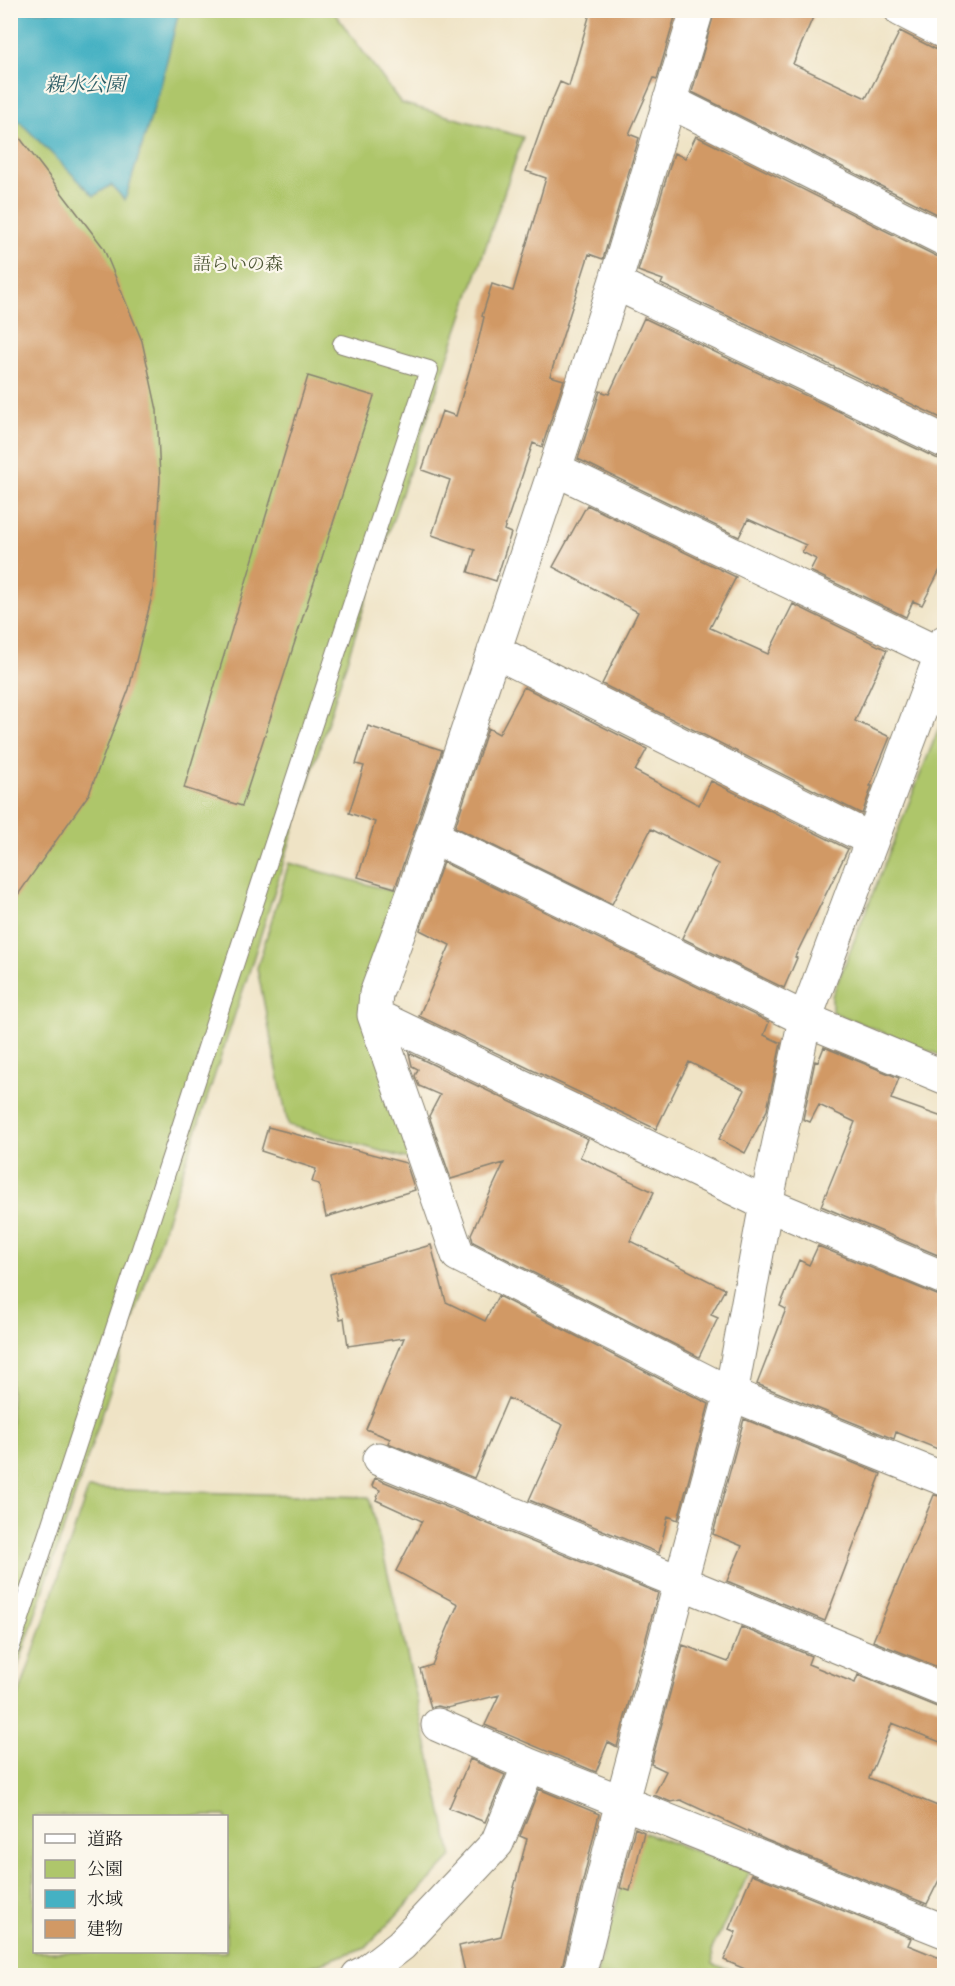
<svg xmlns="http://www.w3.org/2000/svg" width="955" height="1986" font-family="Alegreya,'Noto Serif JP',serif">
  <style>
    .green { fill: #aec66b; stroke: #657144; stroke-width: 1.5; fill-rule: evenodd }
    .water { fill: #45b1c3; stroke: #306670; stroke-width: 1.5 }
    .building { fill: #d19965 }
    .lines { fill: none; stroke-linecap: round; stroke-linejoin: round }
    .service-casing { stroke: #868070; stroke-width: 20 }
    .minor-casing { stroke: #868070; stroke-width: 35 }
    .service { stroke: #fff; stroke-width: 18 }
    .minor { stroke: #fff; stroke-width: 33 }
    .labels { text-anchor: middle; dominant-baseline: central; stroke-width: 4.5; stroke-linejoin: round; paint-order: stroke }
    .park-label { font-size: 18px; fill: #4f5838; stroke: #fbf7ec }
    .water-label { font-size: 20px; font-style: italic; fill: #2e5f67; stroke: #fbf7ec }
  </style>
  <rect width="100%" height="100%" fill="#fbf7ec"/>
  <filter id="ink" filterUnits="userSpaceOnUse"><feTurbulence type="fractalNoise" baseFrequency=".0167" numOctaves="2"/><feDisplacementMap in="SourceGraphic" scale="12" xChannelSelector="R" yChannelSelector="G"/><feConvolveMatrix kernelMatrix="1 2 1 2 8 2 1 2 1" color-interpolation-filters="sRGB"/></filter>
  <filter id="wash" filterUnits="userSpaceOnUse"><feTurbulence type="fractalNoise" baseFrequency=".008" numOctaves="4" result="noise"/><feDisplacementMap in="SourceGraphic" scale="24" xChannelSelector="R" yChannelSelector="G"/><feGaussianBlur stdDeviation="1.35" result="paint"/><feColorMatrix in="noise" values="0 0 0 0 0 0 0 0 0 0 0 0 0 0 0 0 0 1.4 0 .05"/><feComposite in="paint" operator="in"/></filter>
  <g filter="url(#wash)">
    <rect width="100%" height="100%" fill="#efe3c5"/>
    <path class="green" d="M11 11H333L401 103 523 137 373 578 251 966 11 1688Z
      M944 715V860L941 870 944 871V1057L832 1012V996Z
      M289 863 399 893 366 998 412 1160 288 1125 257 968Z
      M88 1489 369 1497 399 1619 452 1857 366 1947 287 1975 11 1976V1719ZM34 1816H226V1952H34Z
      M637 1830 750 1871 712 1949 713 1964 744 1975 596 1976Z"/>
    <path class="water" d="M10 11H179L161 85 125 200 111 185 94 196 11 113Z"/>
    <g id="blocks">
      <path class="building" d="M591 10H677L657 79 654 78 629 134 639 138 603 259 589 254 550 376 564 380 542 447 533 443 504 530 511 533 496 581 468 572 475 550 432 535 450 480 422 470 442 411 456 416 479 338 484 317 482 316 492 284 513 291 546 178 526 171 544 120 560 82 569 86Z
        M715 10H816L793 64 866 98 900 31 935 49 945 51V218L692 92Z
        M10 125 103 247 142 341 157 410 160 479 153 592 129 689 89 794 10 906Z
        M696 136 936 256 945 258V420L661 284 663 280 638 271 674 153 685 158Z
        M644 318 936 458 945 460V560L922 605 913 601 906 617 810 571 816 559 802 552 806 545 748 519 739 537 578 459 600 391 609 394Z
        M308 376 374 396 242 806 184 788Z
        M587 505 736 577 710 628 768 654 793 604 887 650 855 721 890 737 870 786H872L862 814 602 684 638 612 553 567Z
        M524 687 647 749 635 771 699 805 711 781 848 849 795 957 797 958 784 988 682 938 718 864 651 829 612 904 455 827 488 728 499 734Z
        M368 726 442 750 395 888 358 877 375 822 349 813 364 766 356 764Z
        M443 862 769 1022 764 1035 781 1043 767 1110 745 1153 719 1139 745 1090 689 1062 656 1129 419 1016 450 945 420 930Z
        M824 1047 899 1078 891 1099 945 1118V1258L821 1206 855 1122 819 1105 810 1122 803 1119 815 1061 818 1062Z
        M409 1053 588 1139 580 1157 654 1192 630 1241 725 1289 711 1315 718 1318 699 1357 473 1242 471 1234 504 1163 451 1179 429 1116 440 1095 419 1086 415 1076 418 1069 412 1066Z
        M268 1127 406 1163 415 1190 326 1217 319 1184 312 1182 316 1169 261 1151Z
        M431 1245 446 1302 485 1321 498 1296 709 1404 678 1520 668 1516 659 1553 529 1500 563 1425 508 1398 474 1478 388 1443 390 1439 366 1429 404 1338 348 1346 344 1318 340 1319 330 1274Z
        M818 1246 937 1295 945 1296V1452L896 1432 894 1439 757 1384 786 1309 780 1306 799 1260 809 1265Z
        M744 1419 881 1474 825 1621 727 1581 742 1546 713 1534Z
        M375 1478 658 1593 617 1747 608 1742 596 1772 485 1725 499 1695 447 1708 437 1706 431 1708 420 1669 432 1665 458 1604 396 1571 422 1521 376 1500 380 1490 372 1486Z
        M934 1495 945 1497V1670L873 1641Z
        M741 1627 811 1656 808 1664 855 1683 858 1675 937 1707 945 1708V1744L892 1723 869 1778 945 1809V1868L927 1904 766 1840 681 1800 671 1802 654 1795 666 1771 651 1764 683 1645 728 1662Z
        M470 1759 505 1775 485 1822 449 1808Z
        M539 1789 599 1814 560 1976H466L459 1946 501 1936 527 1839 520 1836Z
        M635 1828 644 1832 630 1891 620 1888Z
        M752 1874 911 1938 908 1945 945 1960V1976H761L724 1960 736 1932 729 1929Z"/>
    </g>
  </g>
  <g filter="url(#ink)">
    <use href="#blocks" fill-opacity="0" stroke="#868070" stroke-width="1.5"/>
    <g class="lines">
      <g class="service-casing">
        <path id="service" d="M10 1649 429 370 342 344"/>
      </g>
      <g class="minor-casing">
        <path id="minor" d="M697 10 615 283 555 469 413 894 376 994 374 1015 458 1255 731 1394 944 1479
          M901 10 944 32
          M669 101 944 239
          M615 283 944 441
          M555 469 944 656
          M494 651 872 840
          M432 836 805 1019 944 1077
          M374 1015 766 1204 944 1278
          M379 1459 944 1690
          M438 1725 529 1765
          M358 1976 366 1972 401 1945 497 1843 529 1765 944 1931
          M579 1976 622 1801 731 1394 766 1204 805 1019 941 655 944 642"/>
      </g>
      <use href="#service" class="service"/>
      <use href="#minor" class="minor"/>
    </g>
  </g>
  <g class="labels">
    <g class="park-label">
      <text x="238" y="264">語らいの森</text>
    </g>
    <g class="water-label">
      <text x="85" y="84">親水公園</text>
    </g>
  </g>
  <rect width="955" height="1986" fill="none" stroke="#fbf7ec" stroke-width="36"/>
  <rect x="33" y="1815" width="195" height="138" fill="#fbf7ec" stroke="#a29f99" stroke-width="1.5"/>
  <rect x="45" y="1834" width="30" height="9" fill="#ffffff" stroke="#a29f99" stroke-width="1.5"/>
  <text x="87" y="1845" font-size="18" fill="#1c1c1c">道路</text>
  <rect x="45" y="1860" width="30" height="18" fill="#aec66b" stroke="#a29f99" stroke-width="1.5"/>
  <text x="87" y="1875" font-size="18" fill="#1c1c1c">公園</text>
  <rect x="45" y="1890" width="30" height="18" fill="#45b1c3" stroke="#a29f99" stroke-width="1.5"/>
  <text x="87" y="1905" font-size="18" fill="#1c1c1c">水域</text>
  <rect x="45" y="1920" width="30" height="18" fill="#d19965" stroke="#a29f99" stroke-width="1.5"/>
  <text x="87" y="1935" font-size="18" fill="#1c1c1c">建物</text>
</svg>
